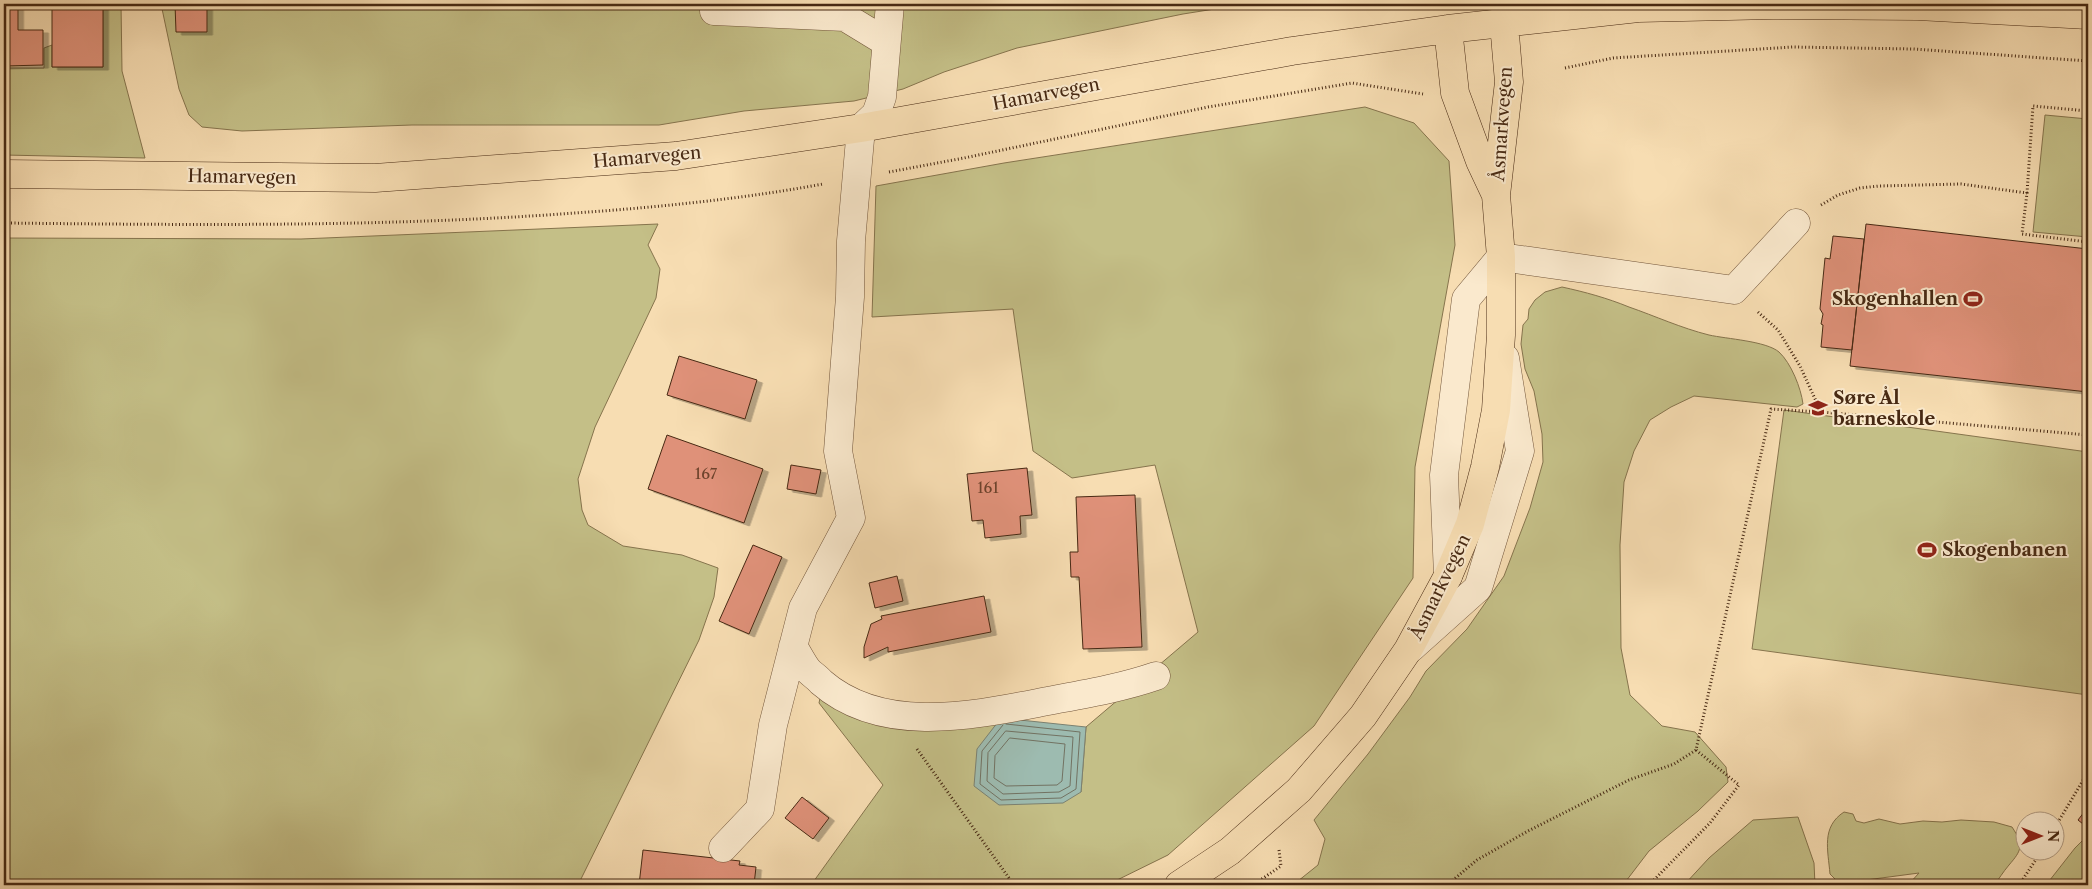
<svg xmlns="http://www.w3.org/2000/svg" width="2092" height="889" font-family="'Libre Caslon Text',serif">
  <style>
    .green { fill: #c4bf87; stroke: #86744d }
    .water { fill: #9dbbb0; stroke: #7b8171 }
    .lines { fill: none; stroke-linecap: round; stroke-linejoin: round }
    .shore { stroke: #727262; stroke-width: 1 }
    .building { fill: #df9179; stroke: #472913; filter: url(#shadow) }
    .minor-casing { stroke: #73563b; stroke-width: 29 }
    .major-casing { stroke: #472913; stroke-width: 29 }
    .path { stroke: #472913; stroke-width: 3; stroke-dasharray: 1 2.5; stroke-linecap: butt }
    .minor { stroke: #fae9cd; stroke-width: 28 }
    .major { stroke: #f7ddb2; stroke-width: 28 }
    .labels { text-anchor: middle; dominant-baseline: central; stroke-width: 4; stroke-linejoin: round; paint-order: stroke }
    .number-label { font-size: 15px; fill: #6d432c }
    .street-label { font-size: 18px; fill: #472913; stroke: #fae9cd }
    .poi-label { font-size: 18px; font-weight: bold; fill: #472913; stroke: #fae9cd; text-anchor: start }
  </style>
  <defs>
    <filter id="shadow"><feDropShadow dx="5.5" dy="3" stdDeviation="0" flood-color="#0004"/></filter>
  </defs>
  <rect width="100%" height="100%" fill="#f7ddb2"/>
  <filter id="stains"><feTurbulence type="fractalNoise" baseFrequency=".004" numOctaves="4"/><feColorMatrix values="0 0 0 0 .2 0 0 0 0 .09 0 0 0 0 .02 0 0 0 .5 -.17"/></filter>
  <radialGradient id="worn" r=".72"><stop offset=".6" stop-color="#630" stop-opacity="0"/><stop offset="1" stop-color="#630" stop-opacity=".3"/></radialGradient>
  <path class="green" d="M103 4H121L122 71 145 158 4 155V68H44V48L52 45V67H103Z
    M161 4H1246L1183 14 1017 48 944 72 903 89 854 101 744 111 659 125H412L242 131 202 127 189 115 179 89Z
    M1365 107 1414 123 1449 161 1455 245 1415 467 1413 578 1314 726 1168 855 1107 885H811L883 785 819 703 825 675 901 709 1001 718 1081 792 1086 727 1198 632 1155 465 1072 478 1033 451 1013 309 872 317 876 186 1004 163Z
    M2045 115 2088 119V237L2033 232Z
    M658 224 648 245 660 269 656 298 595 427 578 479 582 510 588 525 623 546 682 555 718 568 714 597 699 640 578 885H4V238L301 239Z
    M1562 287C1585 292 1607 298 1629 307 1655 316 1681 328 1709 335 1727 339 1766 341 1779 352 1791 363 1801 388 1803 404L1797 407 1694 396 1671 407 1650 420 1634 451 1624 482 1620 545 1621 648 1630 695 1662 726 1695 732 1726 767 1728 782 1698 811 1649 851 1623 885H1293L1318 865 1325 839 1314 820 1368 754 1410 697 1426 671 1467 629 1504 576 1530 508 1543 462 1542 434 1534 391 1525 369 1521 344 1523 325 1528 319 1529 309 1535 300 1545 292Z
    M1784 410 2088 452V695L1752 649Z
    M1844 812 1853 814 1856 821 1864 823 1879 819 1900 824 1923 821 1942 822 1961 820 1994 822 2012 827C2024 845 2022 850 2009 865 2003 872 1999 879 1994 885H1908L1919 873 1866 880 1837 881 1830 874C1828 850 1821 827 1844 812Z
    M1798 817 1814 863 1815 885H1684L1709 858 1753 820Z
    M2088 835V885H2046L2075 848Z"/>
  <path class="water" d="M1001 718 1086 727 1081 792 1063 803 999 805 974 786 977 749Z"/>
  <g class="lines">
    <path class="shore" d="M1003 725 982 751 980 784 1001 800 1061 798 1076 789 1080 732 1006 724
      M1006 731 1073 737 1070 786 1059 792 1003 794 987 781 988 753Z
      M1010 738 1065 744 1062 781 1057 785 1006 786 994 778 995 756Z"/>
  </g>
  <path class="building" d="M4 4H18V30H43V65L4 66Z
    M52 4H103V67H52Z
    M169 4H207V32H176L175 4Z
    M1866 224 2088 249V392L1850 366Z
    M1833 236 1864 239 1852 350 1821 347 1823 325 1821 324 1823 314 1820 309 1825 258 1830 259Z
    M679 356 757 380 745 419 667 395Z
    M667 435 763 469 744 523 648 489Z
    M791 465 821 470 816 494 787 489Z
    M1027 468 1032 515 1020 516 1021 534 985 538 983 520 972 521 967 474Z
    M1135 495 1142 647 1083 649 1079 577H1071L1070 552H1078L1076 497Z
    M753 545 782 557 749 634 719 621Z
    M897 576 903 601 875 608 869 583Z
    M984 596 991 632 888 652V647L864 658V647L871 624 882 619 881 616Z
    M802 797 829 818 813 839 785 818Z
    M2088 807V828L2078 820Z
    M643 850 740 861 739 865 756 867 754 885H639Z"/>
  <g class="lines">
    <g class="minor-casing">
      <path id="minor" d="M714 11 845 17 886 42
        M1448 576 1444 475 1466 299 1501 257 1734 290 1796 223
        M793 646C798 654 802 662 807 669 811 674 817 677 821 682 883 736 975 715 1048 701 1085 694 1121 688 1156 676
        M1411 648 1478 588 1520 451 1505 358
        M723 848 760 809 773 725 803 608 851 518 838 451 850 297 851 241 861 128 876 114 882 97 890 4"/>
    </g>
    <g class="major-casing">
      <path id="major" d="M1448 29 1455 93 1480 161 1496 195
        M4 174 375 178 676 156 861 128 1292 51 1448 29 1638 8 1773 5 1918 6 2088 15
        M1179 885 1230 851 1299 790 1363 716 1408 650 1448 576 1470 524 1485 467 1496 410 1501 335V257L1496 195 1509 82 1504 23"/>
    </g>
    <path class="path" d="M1565 68 1613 58 1793 47 1913 49 2088 61
      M889 172 964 158 1208 107 1352 83 1423 94
      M2027 193 2033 106 2088 111
      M1821 205 1838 195 1860 188 1879 186 1961 184 2027 193 2022 234 2088 242
      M4 223C190 225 376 227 561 214 649 208 736 200 823 184
      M1758 312 1778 330 1800 366 1821 412 2088 435
      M917 749 1014 885
      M2054 829 2088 772
      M1253 885 1281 866 1279 850
      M1447 885 1477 860 1528 831 1629 780 1674 764 1696 750 1771 409 1821 412
      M1649 885 1710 823 1739 785 1696 750
      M2019 885 2041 852"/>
    <use href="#minor" class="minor"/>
    <use href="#major" class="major"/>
  </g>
  <defs>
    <g id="stadium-bare" transform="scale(1.5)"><path d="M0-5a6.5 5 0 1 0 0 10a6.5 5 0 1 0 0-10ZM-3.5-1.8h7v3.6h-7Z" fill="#8f2418" stroke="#fae9cd" stroke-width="2.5" paint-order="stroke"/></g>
    <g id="school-bare" transform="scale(1.5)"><path d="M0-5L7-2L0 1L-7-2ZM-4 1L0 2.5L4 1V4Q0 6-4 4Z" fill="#8f2418" stroke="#fae9cd" stroke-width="2.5" paint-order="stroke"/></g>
  </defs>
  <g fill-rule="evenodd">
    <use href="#stadium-bare" x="1973" y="299"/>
    <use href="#school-bare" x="1818" y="408"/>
    <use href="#stadium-bare" x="1927" y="550"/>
  </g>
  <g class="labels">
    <g class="number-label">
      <text x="706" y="473">167</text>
      <text x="988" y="487">161</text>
    </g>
    <g class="street-label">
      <text transform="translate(1046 94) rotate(-11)">Hamarvegen</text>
      <text transform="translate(1502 124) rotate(-86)">Åsmarkvegen</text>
      <text transform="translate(647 157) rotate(-5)">Hamarvegen</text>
      <text transform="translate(242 177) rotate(1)">Hamarvegen</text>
      <text transform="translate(1440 587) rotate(-64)">Åsmarkvegen</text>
    </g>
    <g class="poi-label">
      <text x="1958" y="299" text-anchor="end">Skogenhallen</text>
      <text x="1833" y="398">Søre Ål<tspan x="1833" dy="21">barneskole</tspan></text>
      <text x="1942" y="550">Skogenbanen</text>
    </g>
  </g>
  <rect width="2092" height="889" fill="none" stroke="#f7ddb2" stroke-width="20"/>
  <rect x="5" y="5" width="2082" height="879" fill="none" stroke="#472913" stroke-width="2.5"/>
  <rect x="10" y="10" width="2072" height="869" fill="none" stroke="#472913"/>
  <g transform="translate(2040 836) rotate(90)"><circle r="24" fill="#fae9cd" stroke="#b29c83"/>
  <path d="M0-4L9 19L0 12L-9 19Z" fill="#8f2418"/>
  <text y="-8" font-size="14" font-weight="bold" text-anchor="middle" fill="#472913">N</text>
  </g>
  <rect width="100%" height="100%" filter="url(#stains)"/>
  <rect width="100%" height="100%" fill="url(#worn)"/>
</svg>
